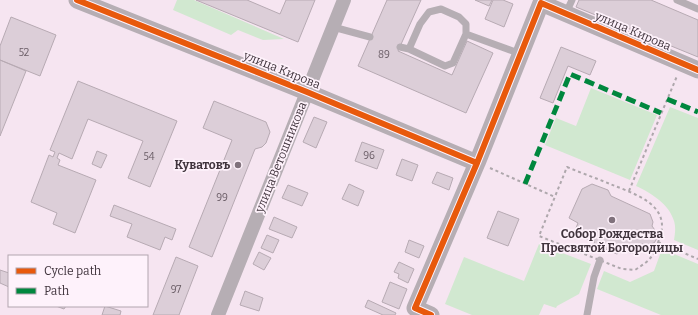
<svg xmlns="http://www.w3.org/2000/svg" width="698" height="315" font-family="Bitter,serif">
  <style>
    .green { fill: #d1e8d0 }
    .building { fill: #dcced8; stroke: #b7aab3 }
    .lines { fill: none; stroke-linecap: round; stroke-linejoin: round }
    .path { stroke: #aea7ac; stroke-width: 2; stroke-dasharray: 3 3; stroke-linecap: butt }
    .service { stroke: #b6aeb4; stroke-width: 7 }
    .minor { stroke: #b6aeb4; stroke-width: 14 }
    .tertiary { stroke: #b6aeb4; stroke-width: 17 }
    .quiet { stroke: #00873e; stroke-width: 5; stroke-dasharray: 10 5; stroke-linecap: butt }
    .cycleway-casing { stroke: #fef2fb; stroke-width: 8 }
    .cycleway { stroke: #e8590c; stroke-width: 6 }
    .poi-dot { fill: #80727c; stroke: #fef2fb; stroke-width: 1.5 }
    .labels { text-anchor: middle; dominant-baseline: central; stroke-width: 3.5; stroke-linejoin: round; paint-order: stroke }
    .number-label { font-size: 10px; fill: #685b64 }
    .street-label { font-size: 12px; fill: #40343d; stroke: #fef2fb }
    .poi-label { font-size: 12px; font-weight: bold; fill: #40343d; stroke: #fef2fb; text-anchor: end }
  </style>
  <rect width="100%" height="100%" fill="#f6e5f1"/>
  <path class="green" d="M177 0H194L284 39 263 40 238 30 231 35 173 10Z
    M591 88 657 115 630 180 545 145 556 118 576 126Z
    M670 107 698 118V250L674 240C675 234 676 227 674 221 669 204 651 193 636 186Z
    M539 244 591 264 579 294 557 306 556 308 544 304 539 315H472L445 304 464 257 524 281Z
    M662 249 698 264V315H661L597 289 604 271 630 282 654 271Z"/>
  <path class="building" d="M196 0H247L280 14 286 0H315L298 42Z
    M387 0H421L398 51 452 75 467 41 493 53 466 113 358 66Z
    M475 0H492L489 6Z
    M493 0H503L513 4 504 27 485 19Z
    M579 0H651L698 20V57L576 7Z
    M11 17 56 35 40 76 0 60V46Z
    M561 47 596 61 590 75 568 66 553 103 540 98Z
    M0 60 26 71 0 136Z
    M78 81 177 121 150 187 128 178 143 141 88 119 72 159 59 153 57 158 60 160 58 165 96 180 75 233 53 224 57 213 31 202 49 155 53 157 55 152 50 150Z
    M214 101 266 122 270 132 266 143 262 147 255 149 212 257 189 247 232 140 203 128Z
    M314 117 327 122 316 148 303 142Z
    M362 142 384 150 377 169 355 161Z
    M97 151 107 155 101 168 92 164Z
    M402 159 418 165 412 181 396 175Z
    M437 172 453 178 449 190 432 183Z
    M349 184 364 191 358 206 342 199Z
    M592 184 608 190 611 196 650 214 653 222 652 226 657 233 656 240 654 243 646 245 642 244 639 252 634 253H630L624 249 617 254 594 244 595 237 591 236 589 240 574 233 578 223 569 218 582 189Z
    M288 185 308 193 302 206 282 198Z
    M114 205 176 229 172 240 165 237 160 250 127 237 132 224 110 216Z
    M498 211 519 219 508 246 487 238Z
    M274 217 297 227 292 238 269 229Z
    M267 235 279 240 273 253 261 248Z
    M409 240 424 246 419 258 405 252Z
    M259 252 271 258 264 270 253 264Z
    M176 257 198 266 179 315H153Z
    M399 262 414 269 408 283 398 278 399 274 394 272Z
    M0 270 9 273V287L0 283Z
    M390 282 407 289 399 309 382 302Z
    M245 291 263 298 259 311 240 305Z
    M368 300 396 313 395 315H383L365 307Z
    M56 306H66L64 309Z
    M105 306 121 311 120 315H102Z"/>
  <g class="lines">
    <path class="path" d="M567 167C581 173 596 178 610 184 635 194 673 205 659 240 652 258 652 259 635 270L622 269 539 236Z
      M490 168 555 197
      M629 191 677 76
      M658 242 698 259"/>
    <path class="service" d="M677 0 698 9
      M566 13 572 0
      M333 27 370 37
      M466 34 453 63 445 66 409 49 420 24 429 12 441 9 459 17 466 24V34L521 54
      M400 47 409 49
      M587 315 594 277 600 260"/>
    <path class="minor" d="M218 315 344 0"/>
    <path class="tertiary" d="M77 0 307 92 477 163
      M431 315 415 308 477 163 541 3 698 70"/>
    <path class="quiet" d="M667 99 698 112
      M525 184 570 74 661 113"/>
    <g class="cycleway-casing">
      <path id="cycleway" d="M77 0 307 92 477 163
        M431 315 415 308 477 163 541 3 698 70"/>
    </g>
    <use href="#cycleway" class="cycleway"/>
  </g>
  <g class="poi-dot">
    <circle cx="238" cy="165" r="4"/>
    <circle cx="612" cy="220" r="4"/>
  </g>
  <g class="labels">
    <g class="number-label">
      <text x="24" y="53">52</text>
      <text x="384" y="55">89</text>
      <text x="369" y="156">96</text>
      <text x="149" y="157">54</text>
      <text x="222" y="198">99</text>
      <text x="176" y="290">97</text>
    </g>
    <g class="street-label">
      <text transform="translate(633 31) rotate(23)">улица Кирова</text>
      <text transform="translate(282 70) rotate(22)">улица Кирова</text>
      <text transform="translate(281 157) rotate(-68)">улица Ветошникова</text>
    </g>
    <g class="poi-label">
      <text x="230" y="165">Куватовъ</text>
      <text x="612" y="234" text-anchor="middle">Собор Рождества<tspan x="612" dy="14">Пресвятой Богородицы</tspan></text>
    </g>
  </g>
  <rect x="8" y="255" width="140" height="52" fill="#fef2fb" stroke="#b2a6af"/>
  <rect x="16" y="268" width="20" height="6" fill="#e8590c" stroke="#b2a6af"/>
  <text x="44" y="275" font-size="12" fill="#40343d">Cycle path</text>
  <rect x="16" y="288" width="20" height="6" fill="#00873e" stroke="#b2a6af"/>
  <text x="44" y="295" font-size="12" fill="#40343d">Path</text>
</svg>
